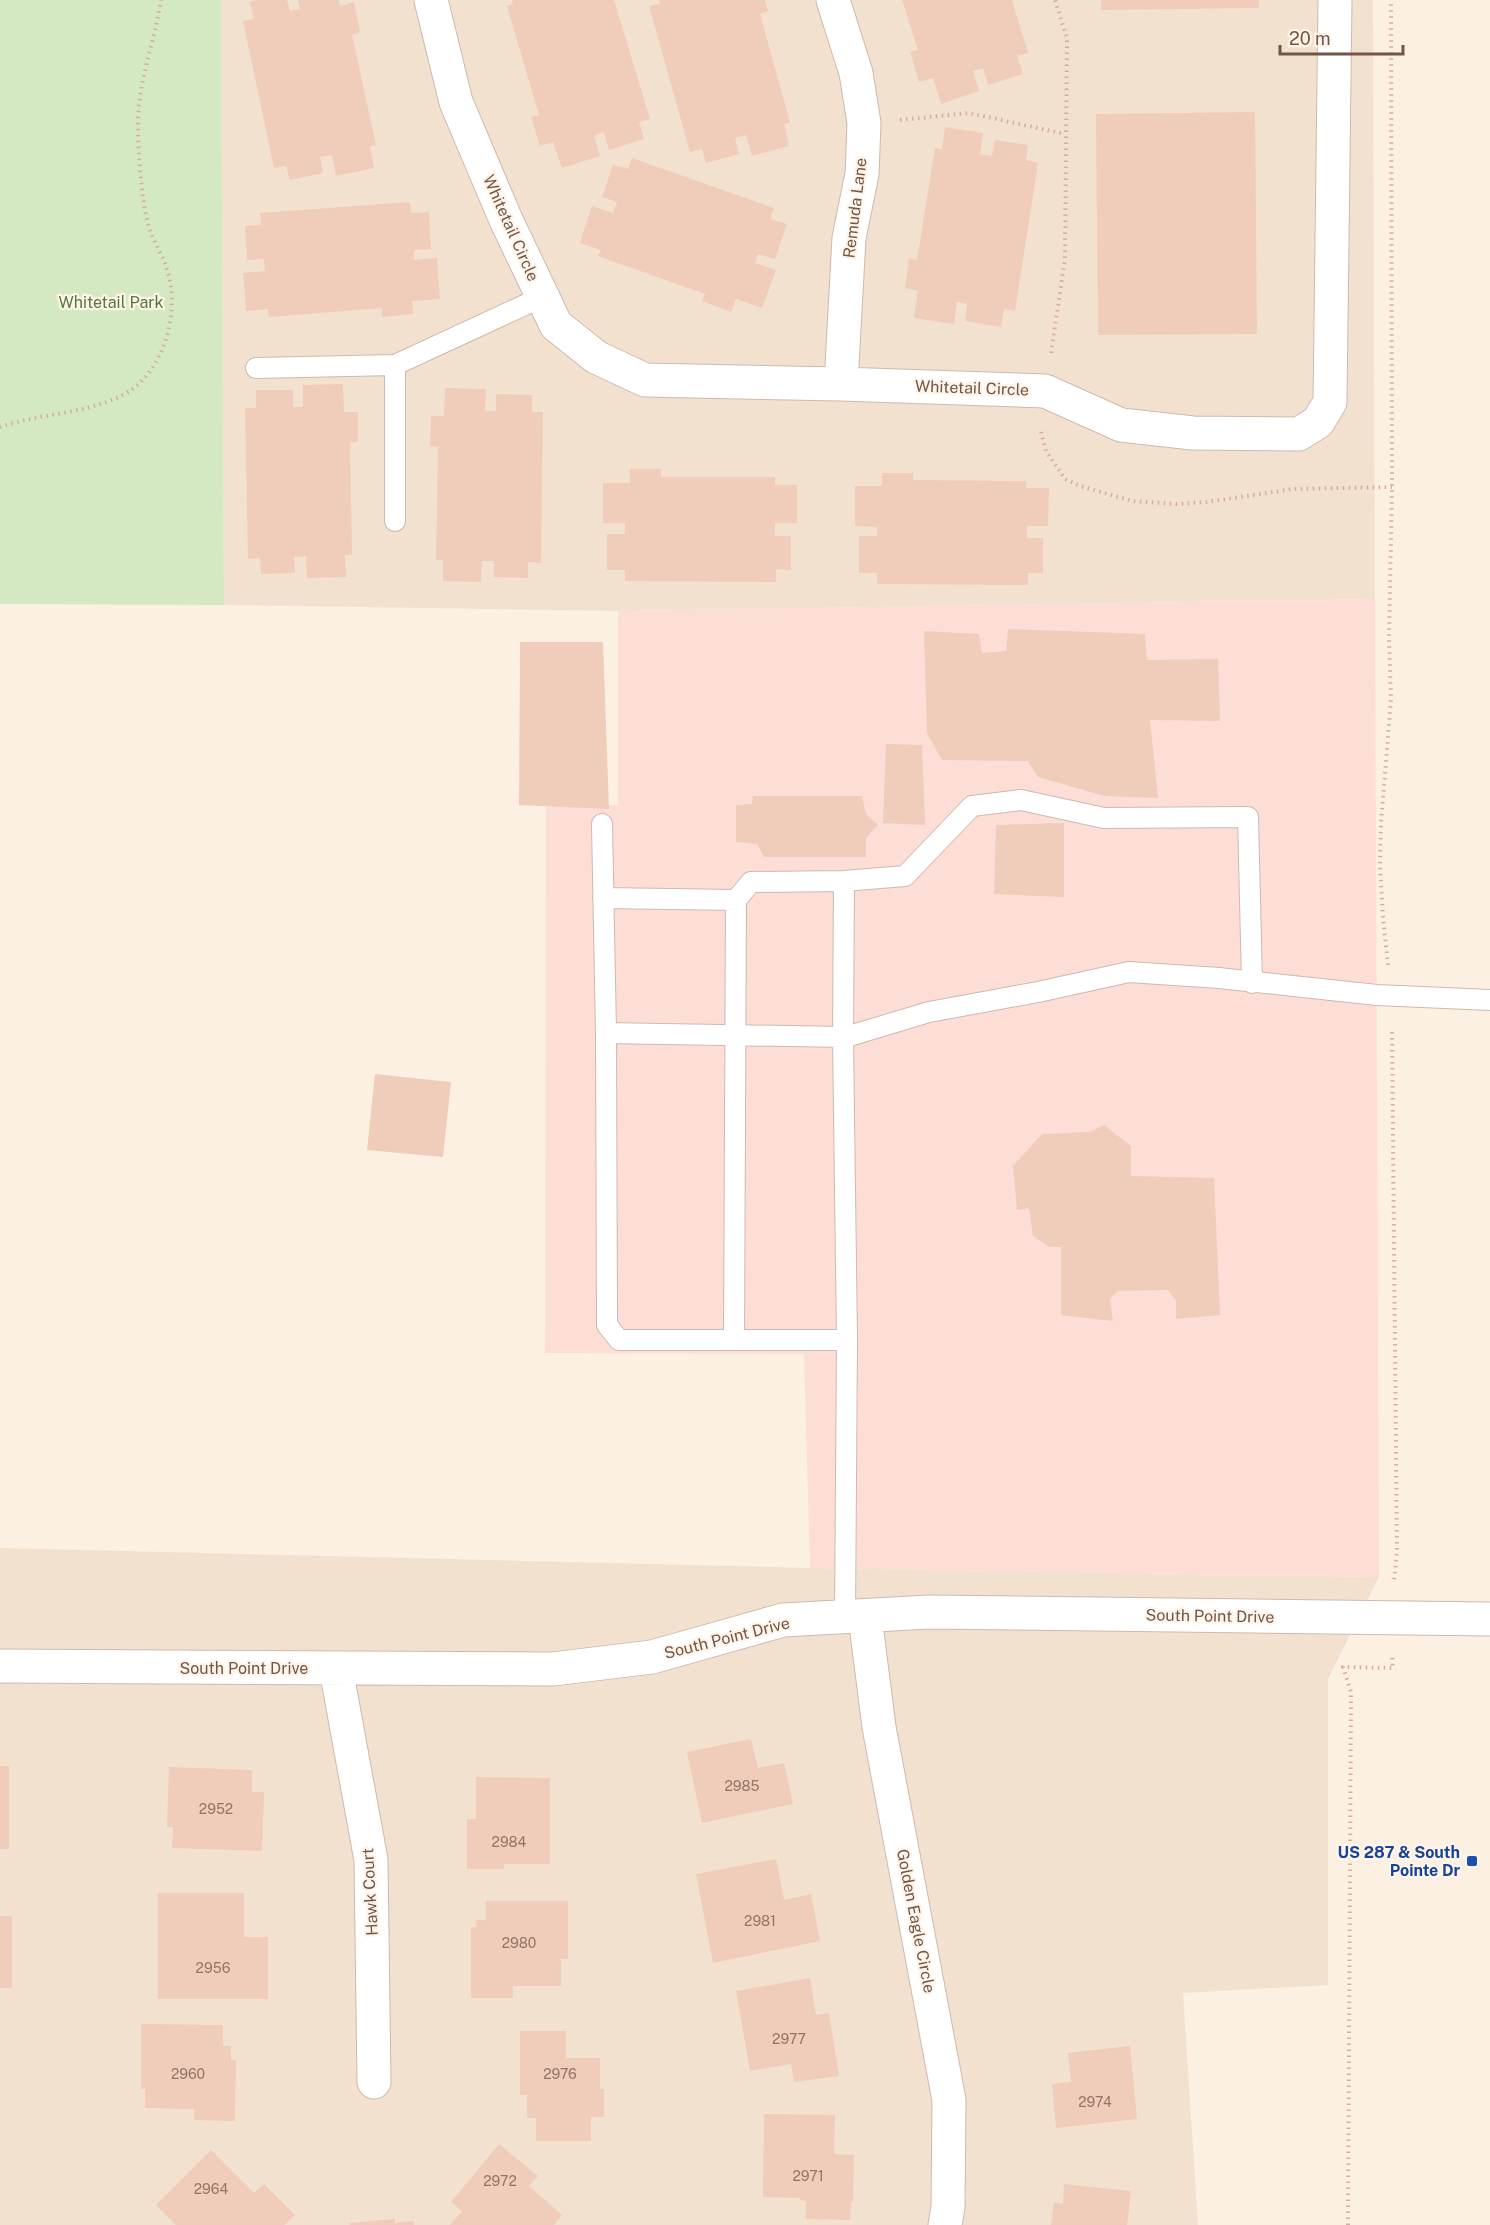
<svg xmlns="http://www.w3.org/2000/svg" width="1490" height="2225" font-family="'Public Sans',sans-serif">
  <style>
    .residential { fill: #f3e1d0 }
    .commercial { fill: #fcded6 }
    .green { fill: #d4e9c1 }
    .building { fill: #f0ccba }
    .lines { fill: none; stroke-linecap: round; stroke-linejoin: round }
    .lane-casing { stroke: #cfb9ac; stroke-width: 22 }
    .street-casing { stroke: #cfb9ac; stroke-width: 35 }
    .path { stroke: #d5af9d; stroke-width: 4; stroke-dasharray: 1.5 4.5; stroke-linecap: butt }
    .lane { stroke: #fff; stroke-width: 20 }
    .street { stroke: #fff; stroke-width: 33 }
    .transit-dot { fill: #1a4fb4; stroke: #fff4e8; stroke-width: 2 }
    .labels { text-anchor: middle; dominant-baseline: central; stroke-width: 4.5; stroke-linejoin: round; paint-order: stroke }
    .number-label { font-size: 14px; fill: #927365 }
    .street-label { font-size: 16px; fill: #725549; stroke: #fff4e8 }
    .park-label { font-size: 16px; fill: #557842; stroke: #fff4e8 }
    .transit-label { font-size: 16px; font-weight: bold; fill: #164399; stroke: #fff4e8; text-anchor: end }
  </style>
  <rect width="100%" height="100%" fill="#fcf0e2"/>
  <path class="residential" d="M221 0H1373L1375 599 618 611 224 605Z
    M0 1548 810 1568 1379 1577 1328 1679V1985L1183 1993 1198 2225H0Z"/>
  <path class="commercial" d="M1375 599 1379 1577 810 1568 804 1354 545 1353 546 806 618 805V611Z"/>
  <path class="green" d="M0 0H221L224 605 0 604Z"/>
  <path class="building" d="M257 0H287L290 11 300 9 298 0H339L340 6 354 2 360 32 352 35 376 145 370 146 374 168 336 176 332 155 320 157 323 173 290 180 286 166 274 168 243 21 254 19 250 2Z
    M512 0H614L650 119 639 122 644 139 609 150 604 132 594 136 600 156 562 168 553 142 540 146 531 117 539 115 507 6 513 4Z
    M659 0H765L768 11 760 14 790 122 784 124 789 146 752 156 746 135 735 138 739 154 706 163 702 149 690 152 649 6 660 4Z
    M902 0H1012L1028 53 1017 56 1023 74 988 85 983 68 973 71 979 91 941 104 933 78 919 82 910 52 918 50Z
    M1101 0H1259V8L1101 10Z
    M1255 112 1257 334 1098 335 1096 114Z
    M945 127 983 133 980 154 992 156 995 140 1028 145 1026 160 1038 163 1015 311 1004 309 1001 327 965 321 967 304 957 302 954 324 914 318 918 291 905 288 909 258 917 260 935 148 942 149Z
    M632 158 774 208 770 219 787 224 775 259 758 254 755 263 776 270 762 308 736 299 731 312 702 301 705 294 598 256 601 250 580 243 592 206 613 213 617 202 602 197 613 165 628 169Z
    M410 202 411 213 429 212 431 249 414 250V260L437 258 440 299 412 301 413 314 382 317V308L269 317 268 309 246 311 243 273 265 271 264 259 247 260 245 226 261 225 260 213Z
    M343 384 344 412H358V442H350L352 555H345L346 577 307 578 306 556 294 557 295 573 261 574 260 558 248 559 245 408H256V390H293V407H303V385Z
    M445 388 486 389 485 411H496V394L532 395V412H543L541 563 528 562V578L494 577V561H482L481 582 443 581V560H436L438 447 430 446 431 416H444Z
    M630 469H661V477H775V485H797V523H775V536H791V570L776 569V582L625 581V570H607V534H625V523H603V483H630Z
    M882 473H913V480L1026 481V488H1049L1048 526H1027V538H1043V573H1028V585L877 584V573H859V536H877V527L855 526V486H882Z
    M1008 629 1145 634 1147 660 1218 659 1220 721 1150 720 1158 798 1104 796 1038 777 1028 761 942 760 927 733 924 631 979 634 982 653 1006 651Z
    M520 642H603L609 809 519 805Z
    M886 744 922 745 925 825 883 823Z
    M753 796H862L866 814 878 825 866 838V857H764L757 844 736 842V805L752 804Z
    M1064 823V897L994 894 996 825Z
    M375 1074 451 1082 443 1157 367 1150Z
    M1104 1125 1131 1146V1176L1214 1178 1220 1315 1176 1319V1301L1168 1290 1118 1291 1110 1299 1113 1321 1061 1315V1247H1050L1033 1236 1029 1208 1017 1210 1013 1166 1042 1134 1090 1132Z
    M751 1739 758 1768 784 1763 793 1804 702 1823 687 1752Z
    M0 1766H9V1849H0Z
    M169 1767 252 1770V1792H264L262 1851 172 1848 173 1827H167Z
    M476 1777 550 1778V1864H504V1869H467V1819H476Z
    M776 1859 784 1900 811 1894 820 1941 713 1963 696 1874Z
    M158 1893H244V1937H268V1999H158Z
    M486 1901H568V1959H561V1986H513V1998H471V1927H477L476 1920H486Z
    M0 1916H12V1988H0Z
    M810 1978 816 2015 829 2013 839 2076 794 2082 791 2064 750 2071 736 1991Z
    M141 2024 223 2025V2046H231V2060H236L235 2121 194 2120V2109L145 2108V2089H141Z
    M520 2031H566V2058H600V2089H604V2117H591V2141H536V2118H527V2095H520Z
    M1130 2046 1137 2119 1056 2128 1052 2084 1071 2082 1068 2053Z
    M764 2114 835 2115 834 2154 854 2155 853 2202H851L850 2220 806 2219V2201L800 2200V2198L763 2197Z
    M499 2144 538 2176 529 2186 562 2215 554 2225H450L462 2211 451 2202Z
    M211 2150 254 2193 264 2184 295 2215 284 2225H176L156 2205Z
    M1064 2184 1131 2191 1127 2225H1051L1054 2202 1063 2204Z
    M395 2219V2223L414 2221V2225H350L349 2223Z"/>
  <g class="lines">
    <g class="lane-casing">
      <path id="lane" d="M256 368 395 365
        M395 521V365L542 297
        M602 824 606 1033 846 1037 929 1012 1038 992 1129 972 1219 978 1377 995 1490 1000
        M844 881 843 1037 847 1340
        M603 898 736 900 751 882 844 881 905 876 972 806 1021 800 1104 818 1248 817 1252 983
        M606 1033 607 1325 619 1340H847L845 1618
        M734 1340 736 900"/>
    </g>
    <g class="street-casing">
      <path id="street" d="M431 0 456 102 506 220 556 325 596 357 645 380 841 384 1045 391 1121 425 1193 433 1299 434 1318 422 1330 402 1335 0
        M833 0 856 73 864 123 862 174 849 238 841 384
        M865 1617 879 1727 949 2100 948 2207 945 2225
        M0 1666 553 1669 652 1657 783 1620 929 1612 1490 1619
        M336 1669 371 1860 374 2082"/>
    </g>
    <path class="path" d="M900 120 969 113 1065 134
      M1051 353 1065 259 1067 38 1055 0
      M0 427C39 413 103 413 135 387 168 360 180 306 166 266 161 252 152 239 148 224 141 194 139 161 138 130 137 83 154 45 161 0
      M1041 432 1046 451 1065 479 1080 486 1132 501 1176 504 1207 502 1293 489 1392 487
      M1388 965 1383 918 1380 865 1381 823 1391 700 1389 638 1392 487 1391 0
      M1392 1032 1397 1552 1394 1581
      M1348 2225 1351 1692 1343 1667 1393 1668 1392 1654"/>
    <use href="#lane" class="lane"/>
    <use href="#street" class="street"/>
  </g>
  <rect class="transit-dot" x="1466" y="1855" width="12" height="12" rx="3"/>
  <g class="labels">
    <g class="number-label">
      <text x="742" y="1786">2985</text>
      <text x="216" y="1809">2952</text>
      <text x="509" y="1842">2984</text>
      <text x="760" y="1921">2981</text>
      <text x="519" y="1943">2980</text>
      <text x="213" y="1968">2956</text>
      <text x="789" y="2039">2977</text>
      <text x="188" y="2074">2960</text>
      <text x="560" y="2074">2976</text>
      <text x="1095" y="2102">2974</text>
      <text x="808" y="2176">2971</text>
      <text x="500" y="2181">2972</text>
      <text x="211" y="2189">2964</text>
    </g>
    <g class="street-label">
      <text transform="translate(855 208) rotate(-83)">Remuda Lane</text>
      <text transform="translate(511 228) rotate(66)">Whitetail Circle</text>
      <text transform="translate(972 388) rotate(2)">Whitetail Circle</text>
      <text transform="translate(1210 1616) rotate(1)">South Point Drive</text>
      <text transform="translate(727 1638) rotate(-14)">South Point Drive</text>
      <text x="244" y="1668">South Point Drive</text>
      <text transform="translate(370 1892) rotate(-93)">Hawk Court</text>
      <text transform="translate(916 1921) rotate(79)">Golden Eagle Circle</text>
    </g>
    <g class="park-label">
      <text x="111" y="302">Whitetail Park</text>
    </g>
    <g class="transit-label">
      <text x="1460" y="1852">US 287 &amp; South<tspan x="1460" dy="18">Pointe Dr</tspan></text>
    </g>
  </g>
  <path d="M1280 45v9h123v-9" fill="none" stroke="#725549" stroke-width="3"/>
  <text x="1289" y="45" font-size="18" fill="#725549" stroke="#fff4e8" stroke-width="4.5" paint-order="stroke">20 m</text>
</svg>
